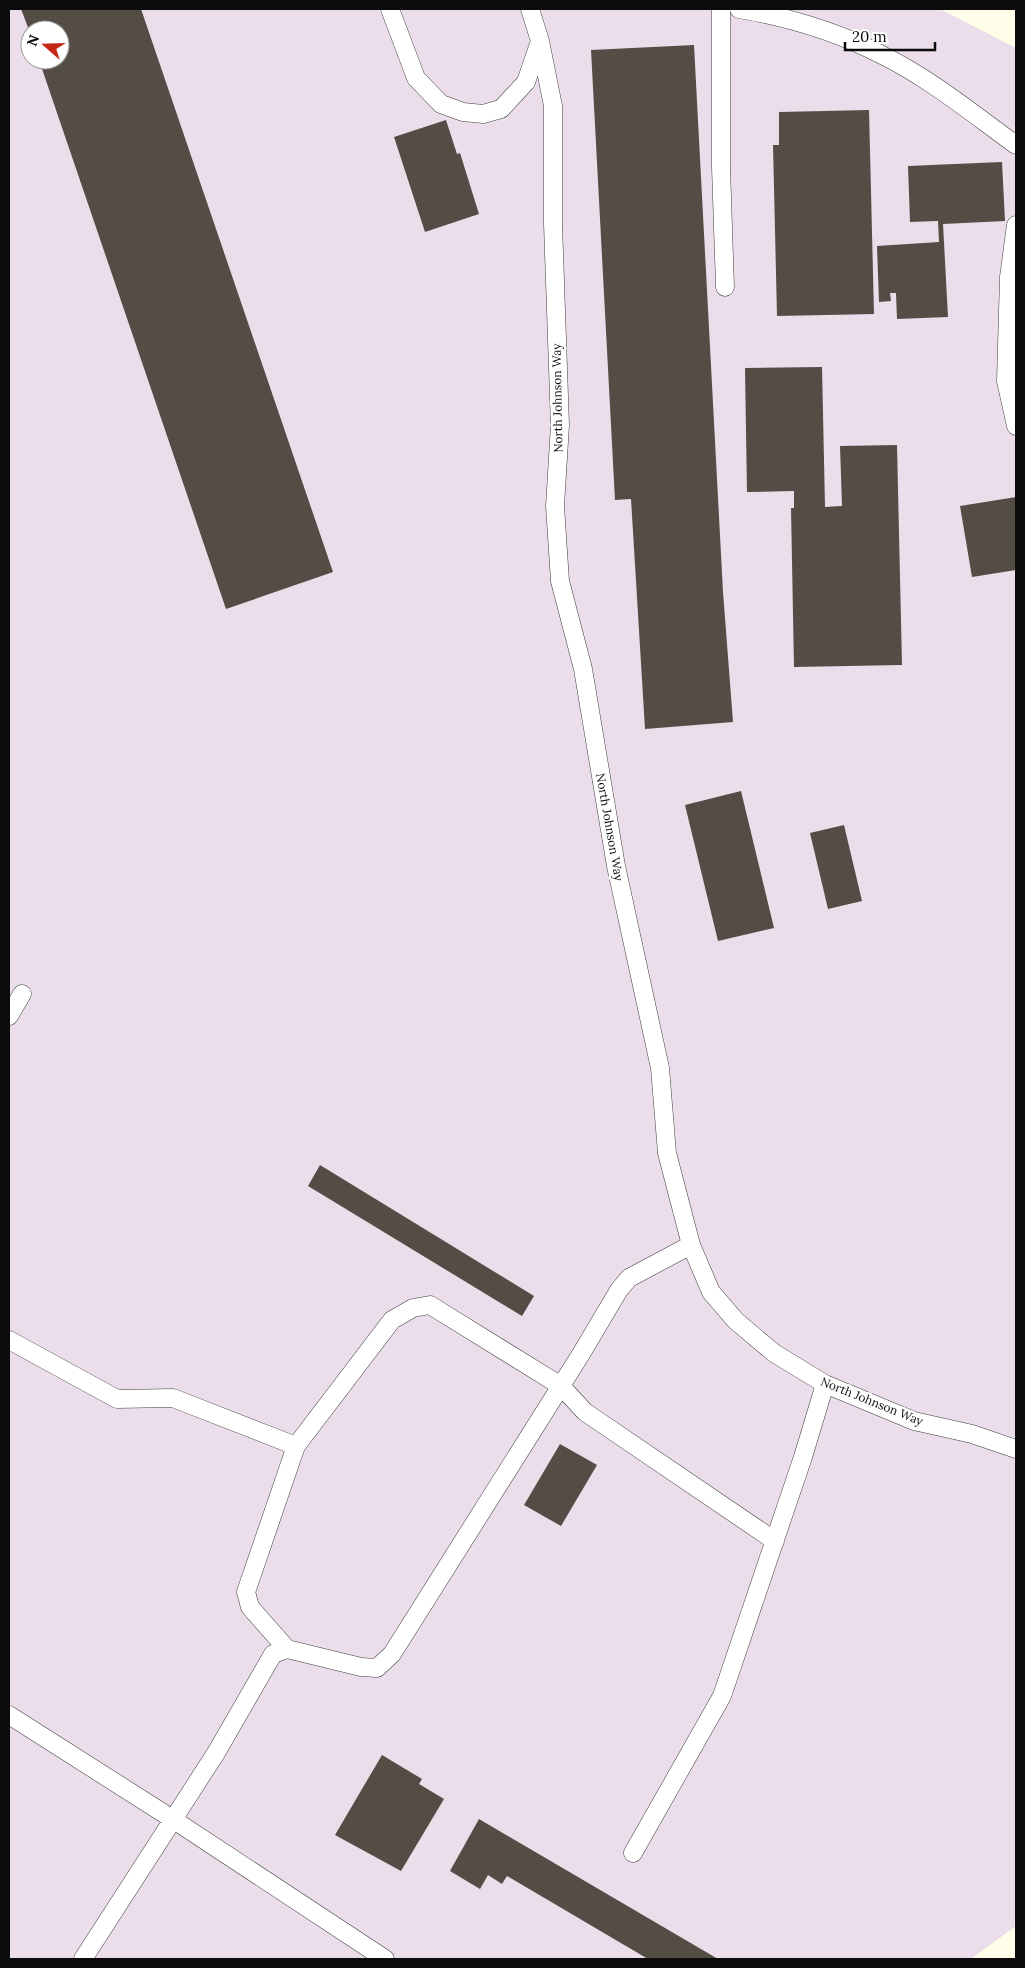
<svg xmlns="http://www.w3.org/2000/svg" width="1025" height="1968" font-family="Lora,serif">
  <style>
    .industrial { fill: #ebddea; fill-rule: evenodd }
    .building { fill: #544d46 }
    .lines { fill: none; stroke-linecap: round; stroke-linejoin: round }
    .service-casing { stroke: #3e3e3e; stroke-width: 19 }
    .service { stroke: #fff; stroke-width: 18 }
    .labels { text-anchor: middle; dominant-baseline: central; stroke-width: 5; stroke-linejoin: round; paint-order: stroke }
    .street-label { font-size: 12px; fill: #0b0b0b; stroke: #fff }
  </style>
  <rect width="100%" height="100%" fill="#fffee8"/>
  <path class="industrial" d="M9 9H940L1016 48V1926L971 1959H9ZM30 30H60V60H30Z"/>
  <path class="building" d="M21 9H141L333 572 226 609 39 60H60V30H29Z
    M694 45 723 592 733 722 645 729 631 499 615 500 591 50Z
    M869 110 874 314 777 316 773 145H779V112Z
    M446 120 457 154 460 153 479 214 425 232 394 137Z
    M1002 162 1005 221 943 224 948 317 897 319 896 293H890L891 301 879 302 877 246 939 242 938 221 910 222 908 166Z
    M822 367 825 507 842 506 840 446 897 445 902 665 794 667 791 508H794V491L747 492 745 368Z
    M1016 497V570L972 577 960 506Z
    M741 791 774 928 718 941 685 805Z
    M844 825 862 901 828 909 810 833Z
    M320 1165 534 1296 522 1316 308 1186Z
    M560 1444 597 1465 561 1526 524 1505Z
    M382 1755 422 1779 419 1784 444 1799 401 1871 335 1835Z
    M479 1819 718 1959H648L507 1876 502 1884 488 1875 480 1889 450 1871Z"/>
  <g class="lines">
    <g class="service-casing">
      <path id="service" d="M390 9 416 78 441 104 463 112 483 114 501 109 526 82 540 41
        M530 9 540 41 553 106V224L560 425 555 506 560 581 583 669 616 866 660 1068 667 1153 691 1245 711 1292 736 1321 774 1353 825 1384 914 1421 972 1434 1016 1449
        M721 9V167L725 287
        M739 9C787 17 837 32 880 54 928 77 973 114 1016 145
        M1016 225 1009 277 1006 381 1016 426
        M9 1016 22 994
        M9 1340 117 1399 173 1398 296 1446
        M287 1649 250 1607 246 1592 296 1446 392 1320 413 1308 430 1305 561 1386 585 1412 775 1541
        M9 1715 174 1820 385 1959
        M633 1853 722 1696 803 1457 825 1384
        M83 1959 216 1753 273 1654 287 1649 361 1667 377 1668 392 1654 581 1354 619 1290 629 1278 691 1245"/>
    </g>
    <use href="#service" class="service"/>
  </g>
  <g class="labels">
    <g class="street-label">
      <text transform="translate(557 398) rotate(-91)">North Johnson Way</text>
      <text transform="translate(610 827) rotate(80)">North Johnson Way</text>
      <text transform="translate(872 1401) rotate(22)">North Johnson Way</text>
    </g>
  </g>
  <rect width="1025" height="1968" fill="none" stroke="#0b0b0b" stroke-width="20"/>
  <g transform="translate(45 45) rotate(290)"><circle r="24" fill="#ffffff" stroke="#9d9d9d"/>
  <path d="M0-4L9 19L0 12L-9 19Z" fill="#c52818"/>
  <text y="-8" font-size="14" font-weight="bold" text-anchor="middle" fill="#0b0b0b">N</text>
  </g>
  <path d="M845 42v8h90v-8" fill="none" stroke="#0b0b0b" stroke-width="2.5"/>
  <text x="852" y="42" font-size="15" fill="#0b0b0b" stroke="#ffffff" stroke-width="4" paint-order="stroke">20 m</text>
</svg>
